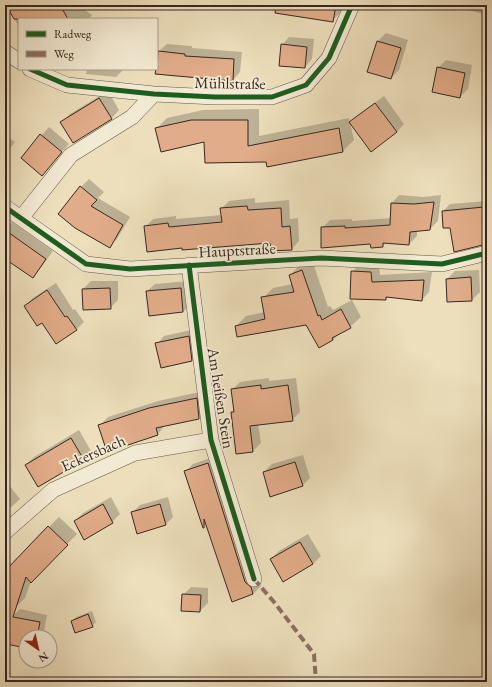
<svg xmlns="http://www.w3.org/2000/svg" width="492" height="687" font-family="'EB Garamond',serif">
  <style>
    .shadow { fill: #0003 }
    .building { fill: #e1ac89; stroke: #362721 }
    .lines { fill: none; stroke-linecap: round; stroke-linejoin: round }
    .street-casing { stroke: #645548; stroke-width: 16 }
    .street { stroke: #f3ead3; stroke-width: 15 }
    .quiet { stroke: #8d6e63; stroke-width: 4; stroke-dasharray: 8 4; stroke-linecap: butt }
    .cycleway-casing { stroke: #f3ead3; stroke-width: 8 }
    .cycleway { stroke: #1b5e20; stroke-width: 5 }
    .labels { text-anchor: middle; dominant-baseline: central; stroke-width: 3.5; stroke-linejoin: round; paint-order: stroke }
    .street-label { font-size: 16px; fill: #362721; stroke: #f3ead3 }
  </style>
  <rect width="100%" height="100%" fill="#eddfbc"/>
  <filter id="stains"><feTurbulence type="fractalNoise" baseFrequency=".005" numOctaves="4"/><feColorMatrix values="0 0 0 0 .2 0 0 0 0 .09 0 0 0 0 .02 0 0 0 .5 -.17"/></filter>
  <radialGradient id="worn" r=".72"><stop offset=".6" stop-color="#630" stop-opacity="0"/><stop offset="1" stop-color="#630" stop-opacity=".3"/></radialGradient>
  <path class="shadow" d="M7 5H78L92 15 89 19H57L65 7 42 19H19V27Z
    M184 5H198L195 8Z
    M294 5H342L340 13 332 21Z
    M426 5H487V15L453 6 449 10Z
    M386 33 408 40 399 70 391 78 378 41Z
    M289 37 314 39 312 59 305 67 282 45Z
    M167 44 192 46V48L242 52 240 72 233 80 156 73 159 51Z
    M446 60 472 65 468 89 460 97 438 68Z
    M87 69H124L116 77 86 74Z
    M108 91 119 110 112 118 74 141 62 122 70 114Z
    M384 96 404 124 397 132 351 122 358 115Z
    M259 109V136L349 118 354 140 343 151 267 161 205 141 156 129 167 118 203 110Z
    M49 127 69 144 42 174 22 158Z
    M5 135 15 142 5 155Z
    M89 179 104 192 98 198 130 217 117 239 109 247 81 187Z
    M399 195 423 197 441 195 438 221 430 229 417 230V236L409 244 386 242 383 246 322 228 330 220 352 219V221L391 218 392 203Z
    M255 198V203L289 200 290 219 298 218 299 241 292 249 271 242 183 247 145 227 153 219 176 216V219L222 215 221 209 229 201Z
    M487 201V244L451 227 443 211 450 204Z
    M12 222 53 251 40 269 32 277 5 257V229Z
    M312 260 328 307 330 306 333 310 352 300 361 317 350 327 340 333 333 340 307 323 236 326 246 316 265 312 263 298 273 288 293 284 290 275 300 265Z
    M360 264 379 265 380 275 432 272 429 292 422 300 388 296 385 299 352 272Z
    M479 270 480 292 472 300 448 301 447 279 455 271Z
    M91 281H118V300L110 308 83 289Z
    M188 281 190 304 183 312 147 291 155 284Z
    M56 283 73 310 75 309 84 322 76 330 42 322 25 306 33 298Z
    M196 329 199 352 192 360 157 344 164 336Z
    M269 378V381L296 378 300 412 292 420 258 424 261 443 253 451 232 412 235 410 232 390 240 382Z
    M204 391 207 410 199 418 165 425 158 434 100 425 108 417 158 401Z
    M79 430 91 451 83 459 26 465 34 457Z
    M303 455 310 478 302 486 264 472 272 464Z
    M216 456 261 586 253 594 232 600 207 524 203 527 185 472 193 464Z
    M5 480 20 499 5 513Z
    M111 497 120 514 112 522 75 521 83 513Z
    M168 497 173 517 166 524 132 513 140 505Z
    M59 517 77 534 41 571 31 581 25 598 15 608 5 605V567L9 568Z
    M308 534 321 556 313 564 283 580 271 559 279 551Z
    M191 587 208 588V603L200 611 183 595Z
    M20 609 47 615 43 637H26V647L12 617Z
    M92 611 96 622 92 626 72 621 76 617Z"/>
  <path class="building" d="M6 5H60L68 19H14Z
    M276 5H336L333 22 275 13Z
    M377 41 401 48 391 79 367 72Z
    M281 44 307 47 305 68 279 66Z
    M158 51 185 54V56L234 59 233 81 155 74 156 69H157Z
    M437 67 465 73 460 98 432 92Z
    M99 98 112 119 73 143 60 122Z
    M375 103 397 132 371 152 349 122Z
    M191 120H248V146L339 128 343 152 267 167 266 162 205 163 204 142 161 152 155 128Z
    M40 134 62 152 42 176 21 158Z
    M80 186 97 200 91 206 123 225 110 248 75 228 58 214Z
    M434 202 430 230 410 232 409 245 383 243V247L371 248 370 244 321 248V227L345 226V228L390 225 391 203 414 204Z
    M247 206 248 210 281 208 282 227 290 226 292 250 271 251 270 243 182 250V248L147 252 144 226 168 223 169 227 222 222 220 208Z
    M484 207 485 218 487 217V244L454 252 450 228H443L442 211Z
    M5 230 46 259 33 278 5 259Z
    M302 270 318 316 320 315 322 320 341 309 351 328 332 338 333 340 319 348 306 325 237 337 235 326 265 319 261 297 294 292 289 275Z
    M351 271 371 272 372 282 424 280 422 301 386 297V300L350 299Z
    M471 277 472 301 447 302 446 279Z
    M110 288 111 309 83 310 82 289Z
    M181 288 183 312 149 316 146 291Z
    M47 290 65 317 67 316 77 330 56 344 42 323 37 326 24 306Z
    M189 336 192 361 161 368 155 343Z
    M261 385V389L288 385 293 421 250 426 253 452 236 454 231 412H234L231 389Z
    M197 398 199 419 156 428 158 435 107 452 98 425 149 408Z
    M71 438 84 460 38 487 25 465Z
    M295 462 303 486 270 497 263 472Z
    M208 463 245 582 251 587 253 594 232 602 204 519V528H203L184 471Z
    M103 504 113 523 84 540 74 521Z
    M160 504 166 525 137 534 131 512Z
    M48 526 68 545 31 583 26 577 13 617 40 622 37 637H26V648L6 644 8 632H5V571Z
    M300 542 313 564 283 582 270 559Z
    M182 594 201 595 200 612 181 611Z
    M88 614 93 627 75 633 71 621Z"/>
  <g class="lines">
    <g class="street-casing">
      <path id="street" d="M5 52 19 61
        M30 69 67 85 154 94 215 97H272L306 85 329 58 352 5
        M5 207 86 264 130 269 321 258 442 264 487 253
        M21 218 71 155 132 117 154 94
        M189 265 211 440 254 579
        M5 532 53 490 135 453 211 440"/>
    </g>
    <use href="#street" class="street"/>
    <path class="quiet" d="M254 579 274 602 314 654 316 682"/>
    <g class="cycleway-casing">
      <path id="cycleway" d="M30 69 67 85 154 94 215 97H272L306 85 329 58 352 5
        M5 207 86 264 130 269 321 258 442 264 487 253
        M189 265 211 440 254 579"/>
    </g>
    <use href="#cycleway" class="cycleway"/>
  </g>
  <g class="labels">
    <g class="street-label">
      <text transform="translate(230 83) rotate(1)">Mühlstraße</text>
      <text transform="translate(237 250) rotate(-3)">Hauptstraße</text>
      <text transform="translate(221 398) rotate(81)">Am heißen Stein</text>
      <text transform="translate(93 453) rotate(-24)">Eckersbach</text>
    </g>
  </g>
  <rect width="492" height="687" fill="none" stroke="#eddfbc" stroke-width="20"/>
  <rect x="6" y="6" width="480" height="675" fill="none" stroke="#362721" stroke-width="2"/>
  <rect x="10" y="10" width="472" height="667" fill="none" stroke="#362721"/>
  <rect x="18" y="18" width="140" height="52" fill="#f3ead3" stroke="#a79c8c"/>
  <rect x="26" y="31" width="20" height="6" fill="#1b5e20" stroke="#a79c8c"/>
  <text x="54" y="38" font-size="12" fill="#362721">Radweg</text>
  <rect x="26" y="51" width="20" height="6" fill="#8d6e63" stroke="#a79c8c"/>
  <text x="54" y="58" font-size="12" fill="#362721">Weg</text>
  <g transform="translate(38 649) rotate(146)"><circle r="19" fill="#f3ead3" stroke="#a79c8c"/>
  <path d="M0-3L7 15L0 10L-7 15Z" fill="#8f2418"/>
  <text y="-6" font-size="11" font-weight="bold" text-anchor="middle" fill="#362721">N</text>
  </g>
  <rect width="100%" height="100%" filter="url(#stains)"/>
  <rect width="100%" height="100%" fill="url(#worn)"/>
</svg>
